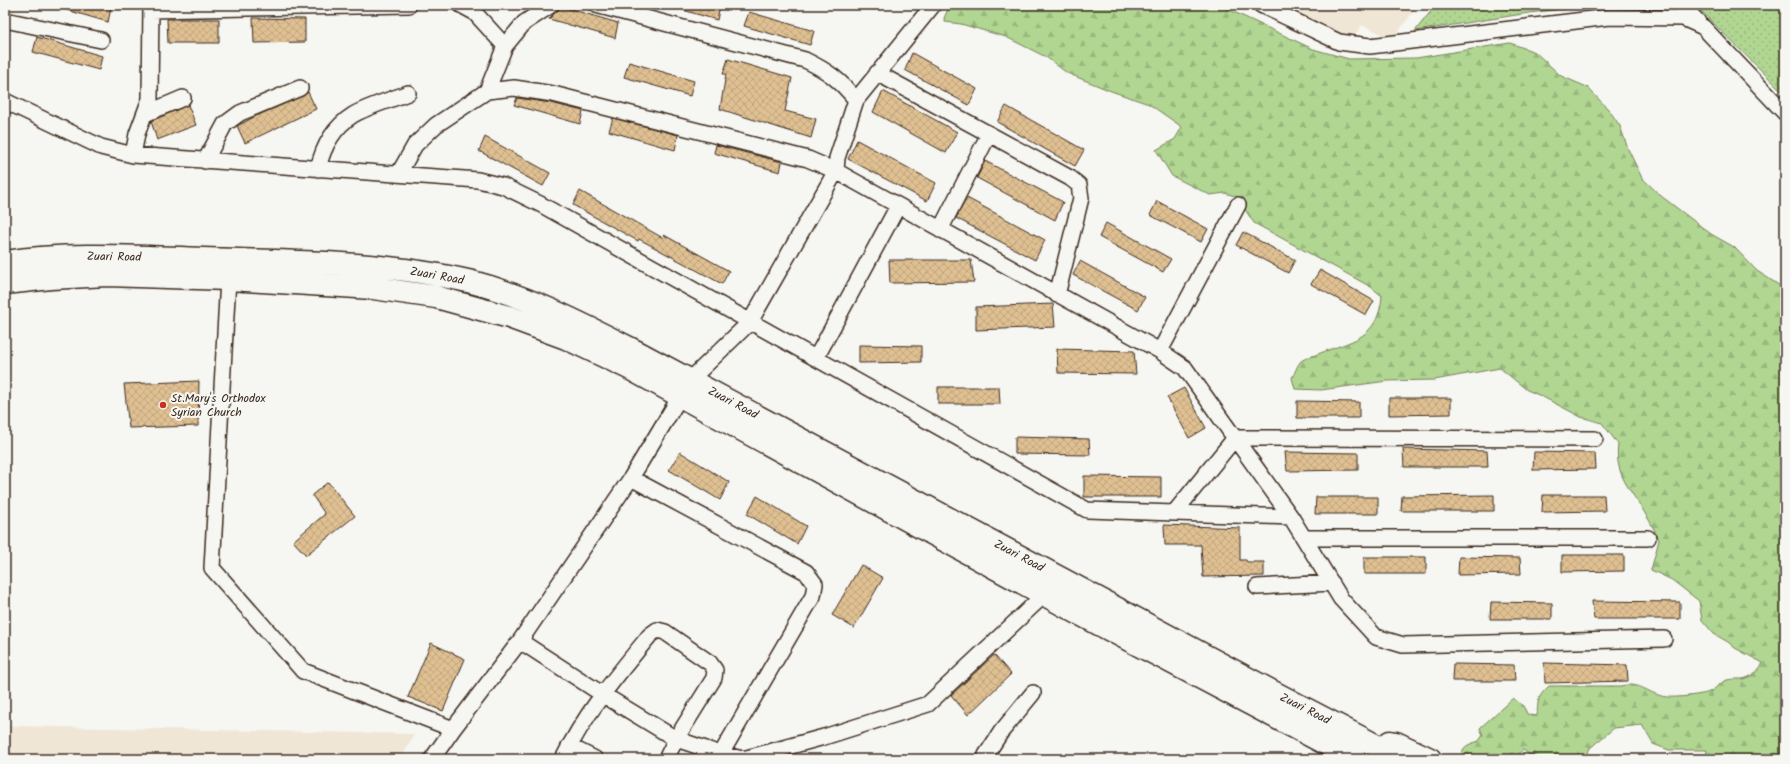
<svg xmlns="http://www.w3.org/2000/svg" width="1790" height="764" font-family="Kalam,sans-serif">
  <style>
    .built { fill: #efe6d5 }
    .grass { fill: url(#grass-dots); stroke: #768058 }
    .forest { fill: url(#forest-firs); stroke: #768058 }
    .building { fill: url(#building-cross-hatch); stroke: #3b2a1e }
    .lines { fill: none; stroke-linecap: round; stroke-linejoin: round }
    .minor-casing { stroke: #3b2a1e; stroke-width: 18 }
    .highway-casing { stroke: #3b2a1e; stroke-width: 25 }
    .minor { stroke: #f6f6f2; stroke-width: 15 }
    .highway { stroke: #f6f6f2; stroke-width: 22 }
    .poi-dot { fill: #c8321e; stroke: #f6f6f2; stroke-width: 1.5 }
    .labels { text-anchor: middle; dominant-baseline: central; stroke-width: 4; stroke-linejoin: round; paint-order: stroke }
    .street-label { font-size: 12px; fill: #3b2a1e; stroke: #f6f6f2 }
    .poi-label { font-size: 12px; fill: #3b2a1e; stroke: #f6f6f2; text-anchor: start }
  </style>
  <defs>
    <pattern id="grass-dots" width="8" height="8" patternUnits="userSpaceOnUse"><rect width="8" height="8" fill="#b0d692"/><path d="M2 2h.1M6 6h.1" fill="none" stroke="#98b87d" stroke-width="1.8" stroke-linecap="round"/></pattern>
    <pattern id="forest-firs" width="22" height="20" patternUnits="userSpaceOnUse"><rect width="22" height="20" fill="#b0d692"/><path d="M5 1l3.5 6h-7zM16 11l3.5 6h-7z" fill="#98b87d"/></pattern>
    <pattern id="building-cross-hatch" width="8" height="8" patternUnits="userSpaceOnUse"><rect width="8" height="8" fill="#dfc092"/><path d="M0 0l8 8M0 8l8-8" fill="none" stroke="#c0a57d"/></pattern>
  </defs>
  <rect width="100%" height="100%" fill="#f6f6f2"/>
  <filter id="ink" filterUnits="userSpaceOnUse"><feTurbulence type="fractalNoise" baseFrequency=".025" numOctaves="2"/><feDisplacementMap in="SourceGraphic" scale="8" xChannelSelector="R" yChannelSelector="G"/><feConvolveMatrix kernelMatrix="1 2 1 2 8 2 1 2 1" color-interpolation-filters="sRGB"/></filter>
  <g filter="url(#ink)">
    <path class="built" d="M1260 5H1418L1393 39 1362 25 1345 47Z
      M5 726 414 734 401 759H5Z"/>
    <path class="grass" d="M1436 5H1598L1529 13 1415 31Z
      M1673 5H1785V94L1699 9Z"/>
    <path class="forest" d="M950 5H1219L1313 49 1349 59 1416 58 1510 43 1535 52 1561 76 1587 87 1609 110 1620 126 1628 149 1642 178 1661 196 1711 234 1734 247 1757 271 1785 289V759H1706L1707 750H1669L1653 744 1642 725 1614 728 1590 748 1585 759H1536L1523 750 1513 759H1462C1461 746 1467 745 1479 741L1483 735 1480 728 1513 698 1523 706 1528 715 1537 716C1538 701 1537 697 1549 686H1621C1641 681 1649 695 1667 697 1674 698 1703 695 1709 692 1715 690 1720 682 1727 680 1731 679 1737 679 1742 679 1751 678 1759 670 1763 663L1735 648 1728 642 1714 634 1702 620 1699 601 1672 580 1651 570 1659 540C1655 531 1651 523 1646 515 1631 489 1614 476 1618 444L1602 423 1581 417 1541 396 1527 390 1500 368 1434 380 1387 381 1321 390 1295 389 1292 378C1295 373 1297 365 1301 361 1305 358 1313 356 1318 354 1352 340 1378 340 1382 296L1371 287 1254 223 1246 211 1241 198 1225 193 1210 195 1172 176 1156 150 1175 139 1182 127 1149 104 1111 91 1067 73 1046 57 1006 37 961 24 945 22 944 18Z"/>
    <path class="building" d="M61 5H102L111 8 108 22 60 8Z
      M676 5H720L717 20 676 8Z
      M560 6 618 23 615 38 549 19 559 9Z
      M749 12 814 31 810 45 744 26Z
      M253 18 305 19V42L254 43Z
      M167 19H219V43H168Z
      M37 37 102 56 99 70 33 52Z
      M912 53 977 89 969 105 905 70Z
      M728 59 792 78 785 111 816 119 811 138 720 109 726 74H723Z
      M629 62 694 81 690 96 624 77Z
      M883 91 957 132 946 153 873 112Z
      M308 92 316 109 245 143 237 126 256 116 303 96Z
      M517 98 551 103 583 111 580 124 514 105Z
      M188 105 196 125 157 140 151 121Z
      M1006 106 1084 150 1075 166 997 122Z
      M613 118 678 135 675 150 609 131Z
      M485 137 550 173 543 186 479 151Z
      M857 140 936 183 927 201 848 159Z
      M716 145 782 162 780 172 714 153Z
      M985 161 1063 202 1055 220 977 178Z
      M580 191 663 238 664 235 729 271 722 284 639 239 638 241 573 205Z
      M967 198 1045 240 1035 260 956 218Z
      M1157 201 1208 229 1201 242 1150 215Z
      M1106 223 1171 259 1163 272 1099 237Z
      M1243 232 1295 260 1288 273 1236 245Z
      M889 260H971L974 282 890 283Z
      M1080 261 1145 297 1138 310 1073 275Z
      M1320 270 1374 301 1366 315 1311 284Z
      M1053 304 1055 327 976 330V307Z
      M859 345 921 346V362L859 363Z
      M1057 349 1134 351 1136 374 1058 373Z
      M199 381 198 426 129 428 124 384Z
      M938 387H999L1000 404H938Z
      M1184 388 1206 428 1189 438 1167 397Z
      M1389 398H1451V414L1389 415Z
      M1297 401 1359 402V418H1297Z
      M1015 437 1089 439 1090 455 1015 454Z
      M1403 449 1487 451 1488 467H1404Z
      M680 452 729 482 720 500 669 470Z
      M1285 452 1358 453V470L1287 471Z
      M1534 452 1595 453 1596 469 1533 470Z
      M1084 476 1161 477V497H1084Z
      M328 482 355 516 306 555 293 541 325 514 312 495Z
      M1494 495V511H1401L1402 496Z
      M1543 495H1604L1605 511 1542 512Z
      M757 496 806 526 797 544 747 514Z
      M1316 497H1378V514H1315Z
      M1164 525 1240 528V560H1246L1247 562H1264V576L1203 577 1201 545H1165Z
      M1562 555H1624V571L1562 572Z
      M1364 557H1426V574H1364Z
      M1459 557 1520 558 1521 574 1458 575Z
      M861 565 883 578 854 628 832 615Z
      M1592 601 1680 602V619H1594Z
      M1491 602 1552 603V619H1490Z
      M431 643 465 659 443 711 408 697Z
      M994 655 1011 674 968 715 951 695Z
      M1544 663 1627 665 1628 681 1545 683Z
      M1453 664 1514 665 1515 681H1452Z"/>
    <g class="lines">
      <g class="minor-casing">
        <path id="minor" d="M461 5 474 12 505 46
          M596 5 805 60C828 71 840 80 856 100
          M1261 5 1339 42 1370 46 1609 17 1683 18 1703 27 1785 113
          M1682 5 1698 22
          M151 10 409 5
          M5 20 101 40
          M877 73 1070 178 1079 185 1081 198 1057 295
          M487 91 505 46 524 23 551 5
          M5 101 101 147 133 155 478 180 503 186 540 204 1087 510 1291 517
          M145 114 183 98
          M133 155 137 134 150 99 151 5
          M205 161 225 124 240 113 300 88
          M318 169C323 147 334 127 353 115 366 107 393 99 408 93
          M399 173 415 145 436 125 487 91 514 88 553 94 808 159 836 171 1160 351 1185 368 1291 517 1341 599 1376 637 1403 645 1664 639
          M940 230 989 134
          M228 279 212 568 303 671 453 729
          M1160 351 1238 205
          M816 358 898 206
          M631 478 806 572 815 584 813 596 721 754
          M1174 513 1235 438 1595 439
          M1304 538H1648
          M1257 587 1332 583
          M520 641 602 694 676 739 721 754 743 759 824 737 928 704 1044 595
          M569 746 595 759
          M432 759 453 729 520 641 631 478 690 380 750 322 836 171 837 158 856 100 933 5
          M563 759C585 713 618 674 650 635L657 630 665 632 710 663 715 670 714 678 676 739 666 759
          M988 759 986 755 1001 732 1033 693"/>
      </g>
      <g class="highway-casing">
        <path id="highway" d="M5 262C70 252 138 257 203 259 293 262 385 261 472 282 530 297 584 325 637 352L1271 691 1402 759
          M5 283 51 278 107 275 228 279 373 288 436 297 509 317 566 338 629 368 1080 614 1355 759
          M1390 742 1396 743 1430 759"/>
      </g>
      <use href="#minor" class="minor"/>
      <use href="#highway" class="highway"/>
    </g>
  </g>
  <circle class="poi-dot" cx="163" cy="405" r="4"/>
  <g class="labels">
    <g class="street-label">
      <text transform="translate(114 257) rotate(1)">Zuari Road</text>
      <text transform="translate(437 276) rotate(10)">Zuari Road</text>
      <text transform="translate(733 403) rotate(28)">Zuari Road</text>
      <text transform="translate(1019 556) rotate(28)">Zuari Road</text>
      <text transform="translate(1305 709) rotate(27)">Zuari Road</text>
    </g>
    <g class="poi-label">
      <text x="171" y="398">St.Mary's Orthodox<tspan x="171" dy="14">Syrian Church</tspan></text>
    </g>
  </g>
  <rect width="1790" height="764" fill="none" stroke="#f6f6f2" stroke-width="20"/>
  <rect x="10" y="10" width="1770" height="744" fill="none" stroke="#3b2a1e" stroke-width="1.5" filter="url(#ink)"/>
</svg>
